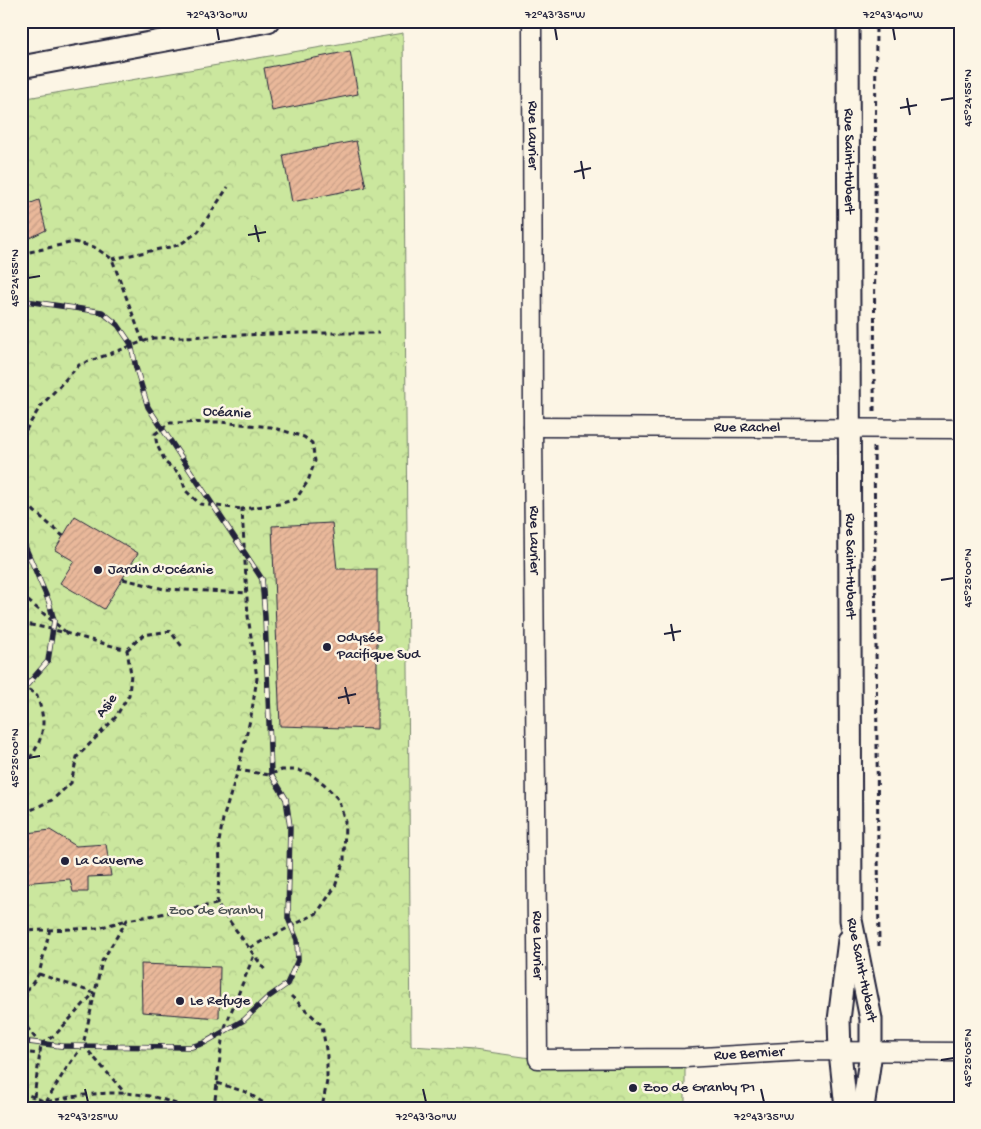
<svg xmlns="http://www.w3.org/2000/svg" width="981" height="1129" font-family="'Gochi Hand',sans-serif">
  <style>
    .park { fill: url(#park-crowns); stroke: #76846c }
    .building { fill: url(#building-hatch); stroke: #22223b }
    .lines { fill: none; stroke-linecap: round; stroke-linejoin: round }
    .minor-casing { stroke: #22223b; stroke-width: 21 }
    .tertiary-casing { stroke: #22223b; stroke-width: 25 }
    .path { stroke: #22223b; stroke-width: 3; stroke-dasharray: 5 4; stroke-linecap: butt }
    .minor { stroke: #fcf5e5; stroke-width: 18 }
    .tertiary { stroke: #fcf5e5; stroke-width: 21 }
    .rail-casing { stroke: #22223b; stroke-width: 5.5 }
    .rail { stroke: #fcf5e5; stroke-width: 4; stroke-dasharray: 11; stroke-linecap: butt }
    .ticks { fill: none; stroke: #22223b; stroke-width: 2 }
    .poi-dot { fill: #22223b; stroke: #fcf5e5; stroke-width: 2 }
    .labels { text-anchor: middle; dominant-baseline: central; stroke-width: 5; stroke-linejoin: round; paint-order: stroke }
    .street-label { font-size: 15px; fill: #22223b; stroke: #fcf5e5 }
    .poi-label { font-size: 15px; fill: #22223b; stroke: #fcf5e5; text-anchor: start }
    .park-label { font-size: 15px; fill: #4c5354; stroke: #fcf5e5 }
    .neatline { fill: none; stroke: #22223b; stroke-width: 2 }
    .ticks-label { font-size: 12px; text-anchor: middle; fill: #22223b }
  </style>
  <defs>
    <pattern id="park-crowns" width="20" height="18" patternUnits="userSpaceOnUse" patternTransform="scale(1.25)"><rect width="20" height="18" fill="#cbe79e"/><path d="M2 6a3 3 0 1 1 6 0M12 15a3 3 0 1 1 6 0" fill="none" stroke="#aec689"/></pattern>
    <pattern id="building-hatch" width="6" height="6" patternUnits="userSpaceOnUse" patternTransform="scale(1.25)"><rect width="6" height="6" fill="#e9b89a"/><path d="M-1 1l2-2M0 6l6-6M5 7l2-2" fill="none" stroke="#c89e86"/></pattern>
  </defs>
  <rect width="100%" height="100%" fill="#fcf5e5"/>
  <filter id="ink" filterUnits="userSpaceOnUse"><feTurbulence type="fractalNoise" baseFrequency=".02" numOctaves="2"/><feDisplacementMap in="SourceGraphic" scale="10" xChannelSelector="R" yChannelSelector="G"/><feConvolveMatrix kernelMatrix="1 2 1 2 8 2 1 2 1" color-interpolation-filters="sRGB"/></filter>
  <g filter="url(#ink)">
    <path class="park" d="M403 33 411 1046 474 1050 538 1059 685 1058V1108H21V99Z"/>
    <path class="building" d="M350 51 358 94 272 111 264 68Z
      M356 141 366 187 292 202 283 155Z
      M39 200 46 230 21 242V207Z
      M75 516 138 553 104 609 60 583 74 561 55 550Z
      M332 523 337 569H377V729L280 726 272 526Z
      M50 830 76 846 106 844 111 876 88 877V892H73L70 879 21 883V834Z
      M141 964 220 967 219 1018 142 1012Z
      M392 1103 393 1108H332V1107Z"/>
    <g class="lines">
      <g class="minor-casing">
        <g id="minor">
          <path id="s1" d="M532 21 533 427 538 1059 685 1058 805 1051 960 1052"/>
          <path id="s2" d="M533 427 960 429"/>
        </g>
      </g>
      <g class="tertiary-casing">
        <g id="tertiary">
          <path id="s3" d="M848 21 851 920 871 1019V1052L863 1108"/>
          <path d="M21 67 268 21"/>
          <path d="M846 1108 840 1052 839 1020 849 940"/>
        </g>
      </g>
      <path class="path" d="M21 242 26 240
        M21 254 74 242 94 247 112 259 143 342
        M112 259 179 245 198 232 228 187
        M874 411 876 21
        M21 438 40 407 79 365 153 338 300 333H379
        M874 447 879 946
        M21 496 34 511 63 536
        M123 579 164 589 247 593
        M21 595 67 633
        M21 623 51 629 127 650 131 674 129 695 115 718 77 757 71 783 52 800 29 811 21 817
        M127 650 143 635 170 631 184 649
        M21 685 37 695C39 703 43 713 43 722 43 739 34 756 21 767
        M238 770 251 716 257 678 248 616 242 509 279 504 296 499 308 481 315 461 312 443 304 437 271 427 220 422 169 423 155 434 157 445 166 463 180 474 186 491 200 504 242 509
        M217 904 220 866 219 842 223 819 238 770 269 775 282 770H298L310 774 324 784 338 799 345 821 344 860 335 887 317 913 249 948
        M21 931 98 928 127 920
        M39 974 94 993
        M291 996 322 1025 327 1056V1081L322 1108
        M21 999 39 974 50 929
        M21 1020 41 1045
        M83 1045 125 1093
        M21 1052 40 1054
        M217 1083 246 1092 272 1108
        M21 1092 46 1102 66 1069 83 1045 102 961 127 920 217 904 265 970
        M34 1097 41 1045 56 1034 94 993
        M41 1108 46 1102C78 1095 110 1090 143 1095 158 1097 173 1103 188 1108
        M214 1108 223 1032 254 955"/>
      <use href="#minor" class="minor"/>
      <use href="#tertiary" class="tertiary"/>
      <g class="rail-casing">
        <path id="rail" d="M21 298 26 301 102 312 118 325 131 344 136 368 148 407 262 579 265 617 271 774 286 799 290 827 288 918 297 940 298 960 287 984 267 998 244 1020 204 1043 191 1047 61 1046 21 1041
          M21 537 49 602 54 621 48 661 21 692"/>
      </g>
      <use href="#rail" class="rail"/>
    </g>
  </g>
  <path class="ticks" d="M217 28 219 40M555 28 557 40M893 28 895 40M907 98 910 115M941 100 954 98M900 108 917 105M581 161 584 179M574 172 591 168M255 225 259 242M248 235 266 232M28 278 40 276M941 580 954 578M671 624 674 641M664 634 681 631M345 687 349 704M338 698 356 694M28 758 40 756M941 1060 954 1058M85 1089 88 1102M423 1089 426 1102M761 1089 764 1102"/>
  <g class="poi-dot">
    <circle cx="98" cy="570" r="5"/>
    <circle cx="327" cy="647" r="5"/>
    <circle cx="65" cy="861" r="5"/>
    <circle cx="180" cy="1001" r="5"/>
    <circle cx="633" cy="1088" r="5"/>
  </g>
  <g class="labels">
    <g class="street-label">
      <text stroke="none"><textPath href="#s1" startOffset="114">Rue Laurier</textPath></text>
      <text stroke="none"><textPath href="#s3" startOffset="140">Rue Saint-Hubert</textPath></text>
      <text transform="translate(227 413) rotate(3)">Océanie</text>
      <text stroke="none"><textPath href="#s2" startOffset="214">Rue Rachel</textPath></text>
      <text stroke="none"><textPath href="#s1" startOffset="519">Rue Laurier</textPath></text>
      <text stroke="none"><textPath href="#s3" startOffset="545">Rue Saint-Hubert</textPath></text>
      <text transform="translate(107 706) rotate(-54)">Asie</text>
      <text stroke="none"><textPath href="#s1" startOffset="924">Rue Laurier</textPath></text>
      <text stroke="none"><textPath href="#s3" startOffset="950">Rue Saint-Hubert</textPath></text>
      <text stroke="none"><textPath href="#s1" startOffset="1249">Rue Bernier</textPath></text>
    </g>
    <g class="poi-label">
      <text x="108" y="570">Jardin d'Océanie</text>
      <text x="337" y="638">Odysée<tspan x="337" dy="17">Pacifique Sud</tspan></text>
      <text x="75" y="861">La Caverne</text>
      <text x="190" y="1001">Le Refuge</text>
      <text x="643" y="1088">Zoo de Granby P1</text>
    </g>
    <g class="park-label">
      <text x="216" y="911">Zoo de Granby</text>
    </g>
  </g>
  <rect width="981" height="1129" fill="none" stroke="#fcf5e5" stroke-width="55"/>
  <rect x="28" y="28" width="926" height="1074" class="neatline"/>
  <g class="ticks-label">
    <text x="217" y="18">72°43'30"W</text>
    <text x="555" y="18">72°43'35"W</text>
    <text x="893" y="18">72°43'40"W</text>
    <text transform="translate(967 98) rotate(-90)" y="4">45°24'55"N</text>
    <text transform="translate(14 278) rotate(-90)" y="4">45°24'55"N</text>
    <text transform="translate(967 578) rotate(-90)" y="4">45°25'00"N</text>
    <text transform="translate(14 758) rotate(-90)" y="4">45°25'00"N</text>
    <text transform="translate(967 1058) rotate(-90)" y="4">45°25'05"N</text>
    <text x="88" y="1120">72°43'25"W</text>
    <text x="426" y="1120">72°43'30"W</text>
    <text x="764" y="1120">72°43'35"W</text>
  </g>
</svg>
